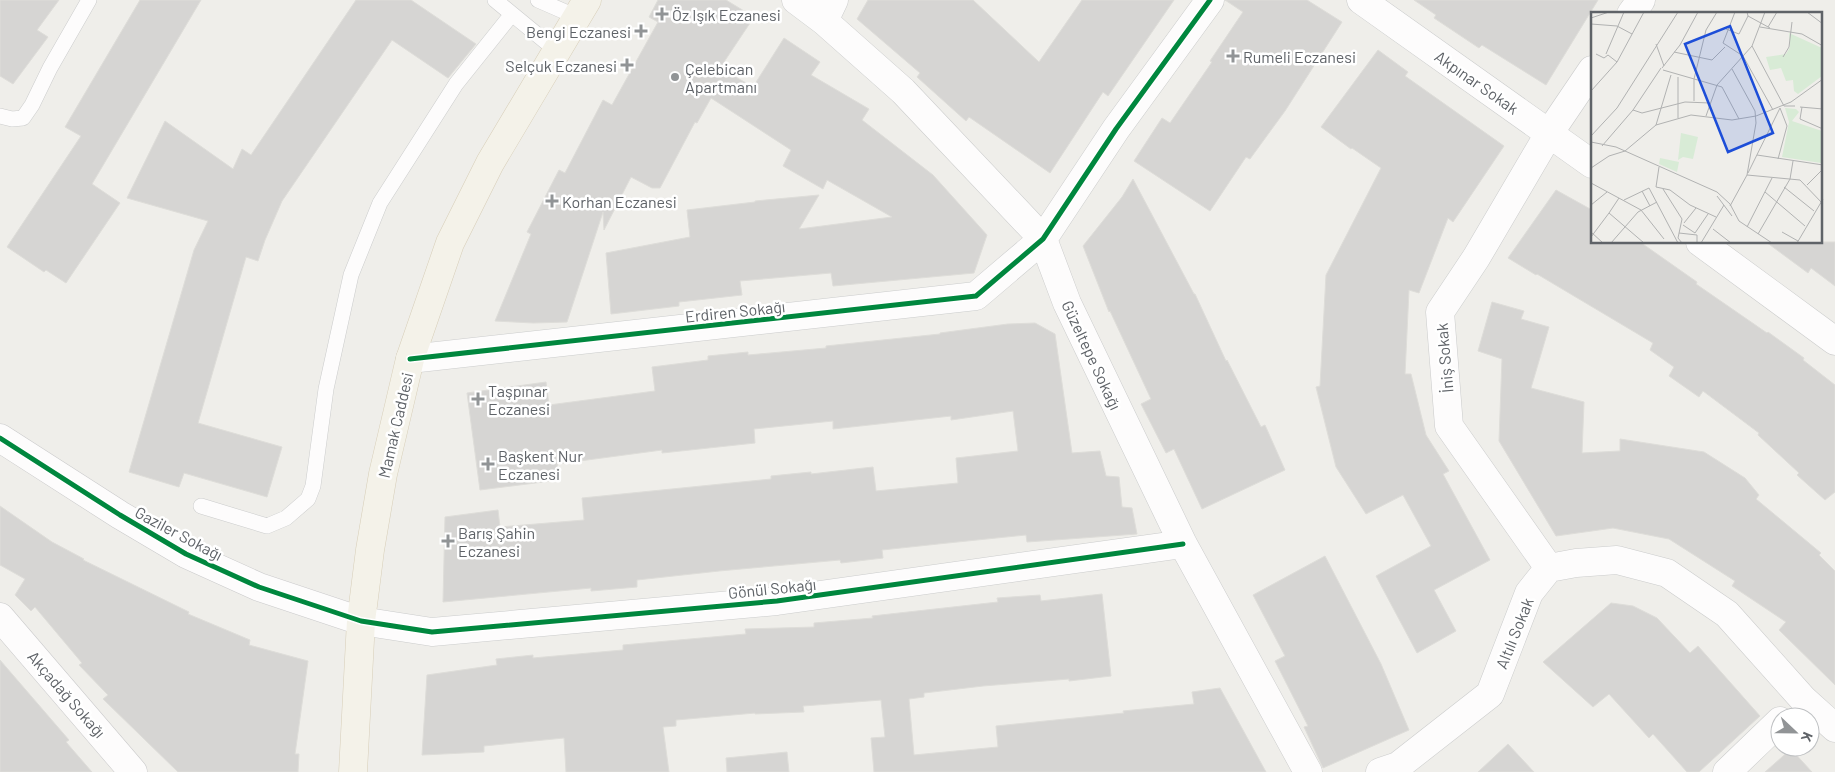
<svg xmlns="http://www.w3.org/2000/svg" width="1835" height="772" font-family="Barlow,sans-serif">
  <style>
    .building { fill: #d6d5d3; stroke: #deddd9 }
    .lines { fill: none; stroke-linecap: round; stroke-linejoin: round }
    .lane-casing { stroke: #cbcccc; stroke-width: 16 }
    .street-casing { stroke: #cbcccc; stroke-width: 29 }
    .secondary-casing { stroke: #cacacb; stroke-width: 29 }
    .primary-casing { stroke: #d7ceb8; stroke-width: 29 }
    .lane { stroke: #fdfcfc; stroke-width: 15 }
    .street { stroke: #fdfcfc; stroke-width: 28 }
    .secondary { stroke: #fdfcfc; stroke-width: 28 }
    .primary { stroke: #f4f2e9; stroke-width: 28 }
    .cycleway-casing { stroke: #fff; stroke-width: 8 }
    .cycleway { stroke: #00873e; stroke-width: 5 }
    .poi-dot { fill: #919496; stroke: #fff; stroke-width: 2 }
    .labels { text-anchor: middle; dominant-baseline: central; stroke-width: 5; stroke-linejoin: round; paint-order: stroke }
    .poi-label { font-size: 16px; fill: #5f6368; stroke: #fff; text-anchor: start }
    .street-label { font-size: 16px; fill: #5f6368; stroke: #fff }
    .inset-road { fill: none; stroke: #b1b2b2; stroke-width: 1 }
    .view { fill: #1d4ed8; fill-opacity: 0.15; stroke: #1d4ed8; stroke-width: 2.5 }
    .inset-edge { fill: none; stroke: #5f6368; stroke-width: 2.5 }
  </style>
  <rect width="100%" height="100%" fill="#efeeea"/>
  <path class="building" d="M0 0H59L37 30 48 37 13 84 0 76Z
    M140 0H201L92 184 120 203 66 283 46 270 44 272 7 247 81 136 65 127Z
    M356 0H411L476 44 448 78 392 40 282 201 265 240 258 261 246 257 198 423 282 447 267 497 184 473 179 487 129 472 194 250 208 221 127 198 165 121 233 169 242 149 251 155Z
    M658 0H726L754 17 720 68 753 87 784 38 820 62 811 75 869 109 862 120 933 175 987 235 974 273 833 286 831 273 740 281 742 295 679 302V306L611 314 606 253 690 237 687 210 755 202V201L819 195 799 229 892 217 827 180 823 189 783 166 791 150 711 98 697 123 695 122 660 188H652L631 177 604 230 603 212 567 322 533 323 495 321 531 234 527 232 559 170 565 173 603 100 612 105 658 22 649 17Z
    M868 0H973L1039 62 1082 0H1174L1108 96 1103 92 1050 173 969 117 966 121 917 77 920 73 857 19Z
    M1225 0H1307L1342 22 1285 111 1250 159 1246 157 1210 211 1134 161 1162 118 1170 123 1212 62 1210 61 1243 12Z
    M1414 0H1598L1546 85 1482 45 1479 48 1434 18 1436 15Z
    M1378 50 1408 72 1405 76 1504 146 1453 222 1448 218 1419 293 1409 290 1405 374H1411L1426 435 1449 471 1443 474 1490 560 1434 590 1456 631 1417 653 1376 576 1431 546 1403 495 1366 514 1336 467 1316 387 1320 386 1326 275 1381 168 1352 148 1351 149 1321 127Z
    M1133 179 1194 294H1195L1226 361 1227 360 1261 427 1265 425 1285 470 1202 509 1174 449 1166 453 1141 404 1151 399 1110 311 1109 312 1083 246 1122 197Z
    M1556 190 1592 210V242H1640L1697 282 1696 284 1767 333 1768 332 1804 358 1803 360 1835 385V492L1825 500 1797 475 1799 473 1758 435 1759 433 1703 391 1699 397 1669 376 1674 367 1650 350 1653 343 1537 274 1536 275 1508 258Z
    M1766 242H1835V286L1811 268 1808 273Z
    M1492 302 1524 311 1521 319 1549 327 1531 388 1584 402 1582 453 1620 451V439L1704 452 1745 478 1759 495 1756 499 1821 553 1819 555 1835 571V685L1779 630 1786 622 1732 586 1735 581 1669 539 1613 528 1556 536 1499 441 1502 359 1478 351Z
    M1035 323 1055 334 1072 453 1100 451 1106 476 1119 477 1122 507 1132 508 1137 534 1027 542 1026 535 938 544 882 550 883 558 841 563 840 560 719 571 637 580V587L591 591V588L443 602 445 517 498 510 500 527 584 520 582 498 771 479V476L811 472V474L873 467 876 491 958 483 956 458 1018 451 1013 411 951 420V416L833 429V421L754 429 755 443 662 453V450L557 464 559 480 480 490 467 393 546 382 549 405 655 391 652 367 708 360V356L748 352V355L826 348V346L940 334V333L1008 324Z
    M0 506 52 542 84 559 83 560 189 612 188 614 250 640 249 645 308 661 295 754H299L298 772H178L103 699 108 695 79 665 82 663 35 607 31 611 15 595 25 579 0 565Z
    M1325 556 1381 664 1409 730 1323 768 1304 727 1308 726 1275 661 1285 656 1253 595Z
    M1102 594 1111 676 1069 681V679L983 686 924 693V697L909 699 914 755 998 747 996 726 1124 713 1123 711 1194 704 1192 692 1220 688 1266 772H874L871 738 885 737 881 700 803 706 804 712 755 714V713L676 720V726L663 727 669 772H566L564 738 484 746V752L422 755 427 675 497 665 496 659 533 655V658L623 650V645L746 634 745 629 814 627V623L873 618 872 616 998 602 997 598 1040 595 1041 601Z
    M1611 603 1633 606 1657 618 1690 653 1698 646 1760 716 1699 772H1687L1653 734 1649 738 1609 694 1593 707 1543 662Z
    M0 660 69 740 66 742 92 772H0Z
    M1508 744 1534 772H1478Z
    M1791 749 1812 772H1765Z
    M787 752 789 772H727L726 758Z"/>
  <g class="lines">
    <g class="lane-casing">
      <path id="lane" d="M495 0 557 51
        M538 0 577 17
        M0 116 12 119 23 118 32 105 50 68 89 0
        M201 506 267 526 286 518 308 499 313 486 326 389 351 275 380 203 456 84 512 14"/>
    </g>
    <g class="street-casing">
      <path id="street" d="M796 0 824 21 903 91 1043 239 1067 303 1183 544 1308 772
        M1361 0 1592 164
        M1631 14 1641 0
        M824 21 834 0
        M1700 242 1835 341
        M410 359 976 296 1043 239 1116 129 1210 0
        M1549 568 1449 426 1440 312 1476 258 1550 132 1592 70
        M361 621 432 632 777 601 1183 544
        M1380 772 1398 766 1490 694 1529 593 1549 568 1576 563 1617 560 1667 573 1727 614 1803 699 1835 728
        M1727 772 1780 721"/>
    </g>
    <g class="secondary-casing">
      <path id="secondary" d="M0 438 120 515 186 554 259 587 361 621
        M0 617 133 772"/>
    </g>
    <g class="primary-casing">
      <path id="primary" d="M353 772 361 621 370 550 383 474 410 359 450 243 490 163 587 0"/>
    </g>
    <use href="#lane" class="lane"/>
    <use href="#street" class="street"/>
    <use href="#secondary" class="secondary"/>
    <use href="#primary" class="primary"/>
    <g class="cycleway-casing">
      <path id="cycleway" d="M410 359 976 296 1043 239 1116 129 1210 0
        M0 438 120 515 186 554 259 587 361 621 432 632 777 601 1183 544"/>
    </g>
    <use href="#cycleway" class="cycleway"/>
  </g>
  <g class="poi-dot">
    <path d="M659.5 6.5h5v5h5v5h-5v5h-5v-5h-5v-5h5z"/>
    <path d="M638.5 23.5h5v5h5v5h-5v5h-5v-5h-5v-5h5z"/>
    <path d="M1230.5 48.5h5v5h5v5h-5v5h-5v-5h-5v-5h5z"/>
    <path d="M624.5 57.5h5v5h5v5h-5v5h-5v-5h-5v-5h5z"/>
    <circle cx="675" cy="77" r="5"/>
    <path d="M549.5 193.5h5v5h5v5h-5v5h-5v-5h-5v-5h5z"/>
    <path d="M475.5 391.5h5v5h5v5h-5v5h-5v-5h-5v-5h5z"/>
    <path d="M485.5 456.5h5v5h5v5h-5v5h-5v-5h-5v-5h5z"/>
    <path d="M445.5 533.5h5v5h5v5h-5v5h-5v-5h-5v-5h5z"/>
  </g>
  <g class="labels">
    <g class="poi-label">
      <text x="672" y="14">Öz Işık Eczanesi</text>
      <text x="631" y="31" text-anchor="end">Bengi Eczanesi</text>
      <text x="1243" y="56">Rumeli Eczanesi</text>
      <text x="617" y="65" text-anchor="end">Selçuk Eczanesi</text>
      <text x="685" y="68">Çelebican<tspan x="685" dy="18">Apartmanı</tspan></text>
      <text x="562" y="201">Korhan Eczanesi</text>
      <text x="488" y="390">Taşpınar<tspan x="488" dy="18">Eczanesi</tspan></text>
      <text x="498" y="455">Başkent Nur<tspan x="498" dy="18">Eczanesi</tspan></text>
      <text x="458" y="532">Barış Şahin<tspan x="458" dy="18">Eczanesi</tspan></text>
    </g>
    <g class="street-label">
      <text transform="translate(1477 82) rotate(35)">Akpınar Sokak</text>
      <text transform="translate(735 311) rotate(-6)">Erdiren Sokağı</text>
      <text transform="translate(1092 355) rotate(65)">Güzeltepe Sokağı</text>
      <text transform="translate(1444 358) rotate(-95)">İniş Sokak</text>
      <text transform="translate(395 425) rotate(-77)">Mamak Caddesi</text>
      <text transform="translate(179 533) rotate(28)">Gaziler Sokağı</text>
      <text transform="translate(772 588) rotate(-6)">Gönül Sokağı</text>
      <text transform="translate(1514 633) rotate(-68)">Altılı Sokak</text>
      <text transform="translate(67 694) rotate(49)">Akçadağ Sokağı</text>
    </g>
  </g>
  <g transform="translate(1591 12)">
    <rect width="231" height="231" fill="#efeeea"/>
    <path d="M198 21 231 36V64L207 82 203 79 202 68 195 69 190 56 179 58 175 45 195 42 199 35ZM194 96 205 97 208 100 201 109 231 119 230 151 191 145 198 110ZM90 121 107 125 102 147 92 145 87 148ZM69 146 88 150 86 160 68 152Z" fill="#d8ebd6"/>
    <path class="inset-road" d="M144 0 132 31 152 44 182 98M216 0 232 12M157 4 179 16M0 6 18 0M0 12 26 14 41 22M169 15 211 22 232 34M177 15 186 0M135 17 148 22 157 4 156 0M65 32 73 54M161 34 193 94H204M83 40 121 48 134 35M5 42 13 46 17 43 26 50M15 42 33 0M192 45 198 35 201 10M71 56 89 33 107 0M72 58 131 75 148 107M87 65V106M0 79 26 50 53 0M103 89V67L115 18 126 0M209 95 232 97M211 95 209 107 232 117M42 98 51 101 94 90 119 91M115 104 126 73 161 34 174 0M65 113 80 63M0 124 26 96 87 0M0 130 25 135 126 180 139 192 148 209 181 231M11 134 42 98 70 56M166 143 232 153M68 155 65 175 79 178 99 193 125 205M0 156 18 144 34 139 65 113 100 103 141 108 165 104 200 90 232 67M157 161 189 96 196 114 187 147M156 163 209 168 232 192M0 171 50 198 73 227M216 173 232 157M193 175 223 199M72 177 91 207 87 226 91 231M51 179 59 194M174 180 214 214M126 184 141 204M28 186 18 201 53 231M33 188 58 176 87 231M0 193 16 180M139 194 156 163 165 111 164 99 141 57M93 211 105 196M92 213 104 221 117 202M156 215 181 166M122 217 140 231M0 220 12 231M191 220 207 229M88 221 106 223V231M167 222 199 167 202 149M0 225 18 201M20 231 47 200 66 190M110 231 133 193M206 231 232 187"/>
    <path class="view" d="M139 14 182 121 137 140 94 32Z"/>
    <rect width="231" height="231" class="inset-edge"/>
  </g>
  <g transform="translate(1795 732) rotate(112)"><circle r="24" fill="#ffffff" stroke="#bfc1c3"/>
  <path d="M0-4L9 19L0 12L-9 19Z" fill="#919496"/>
  <text y="-8" font-size="14" font-weight="bold" text-anchor="middle" fill="#5f6368">K</text>
  </g>
</svg>
